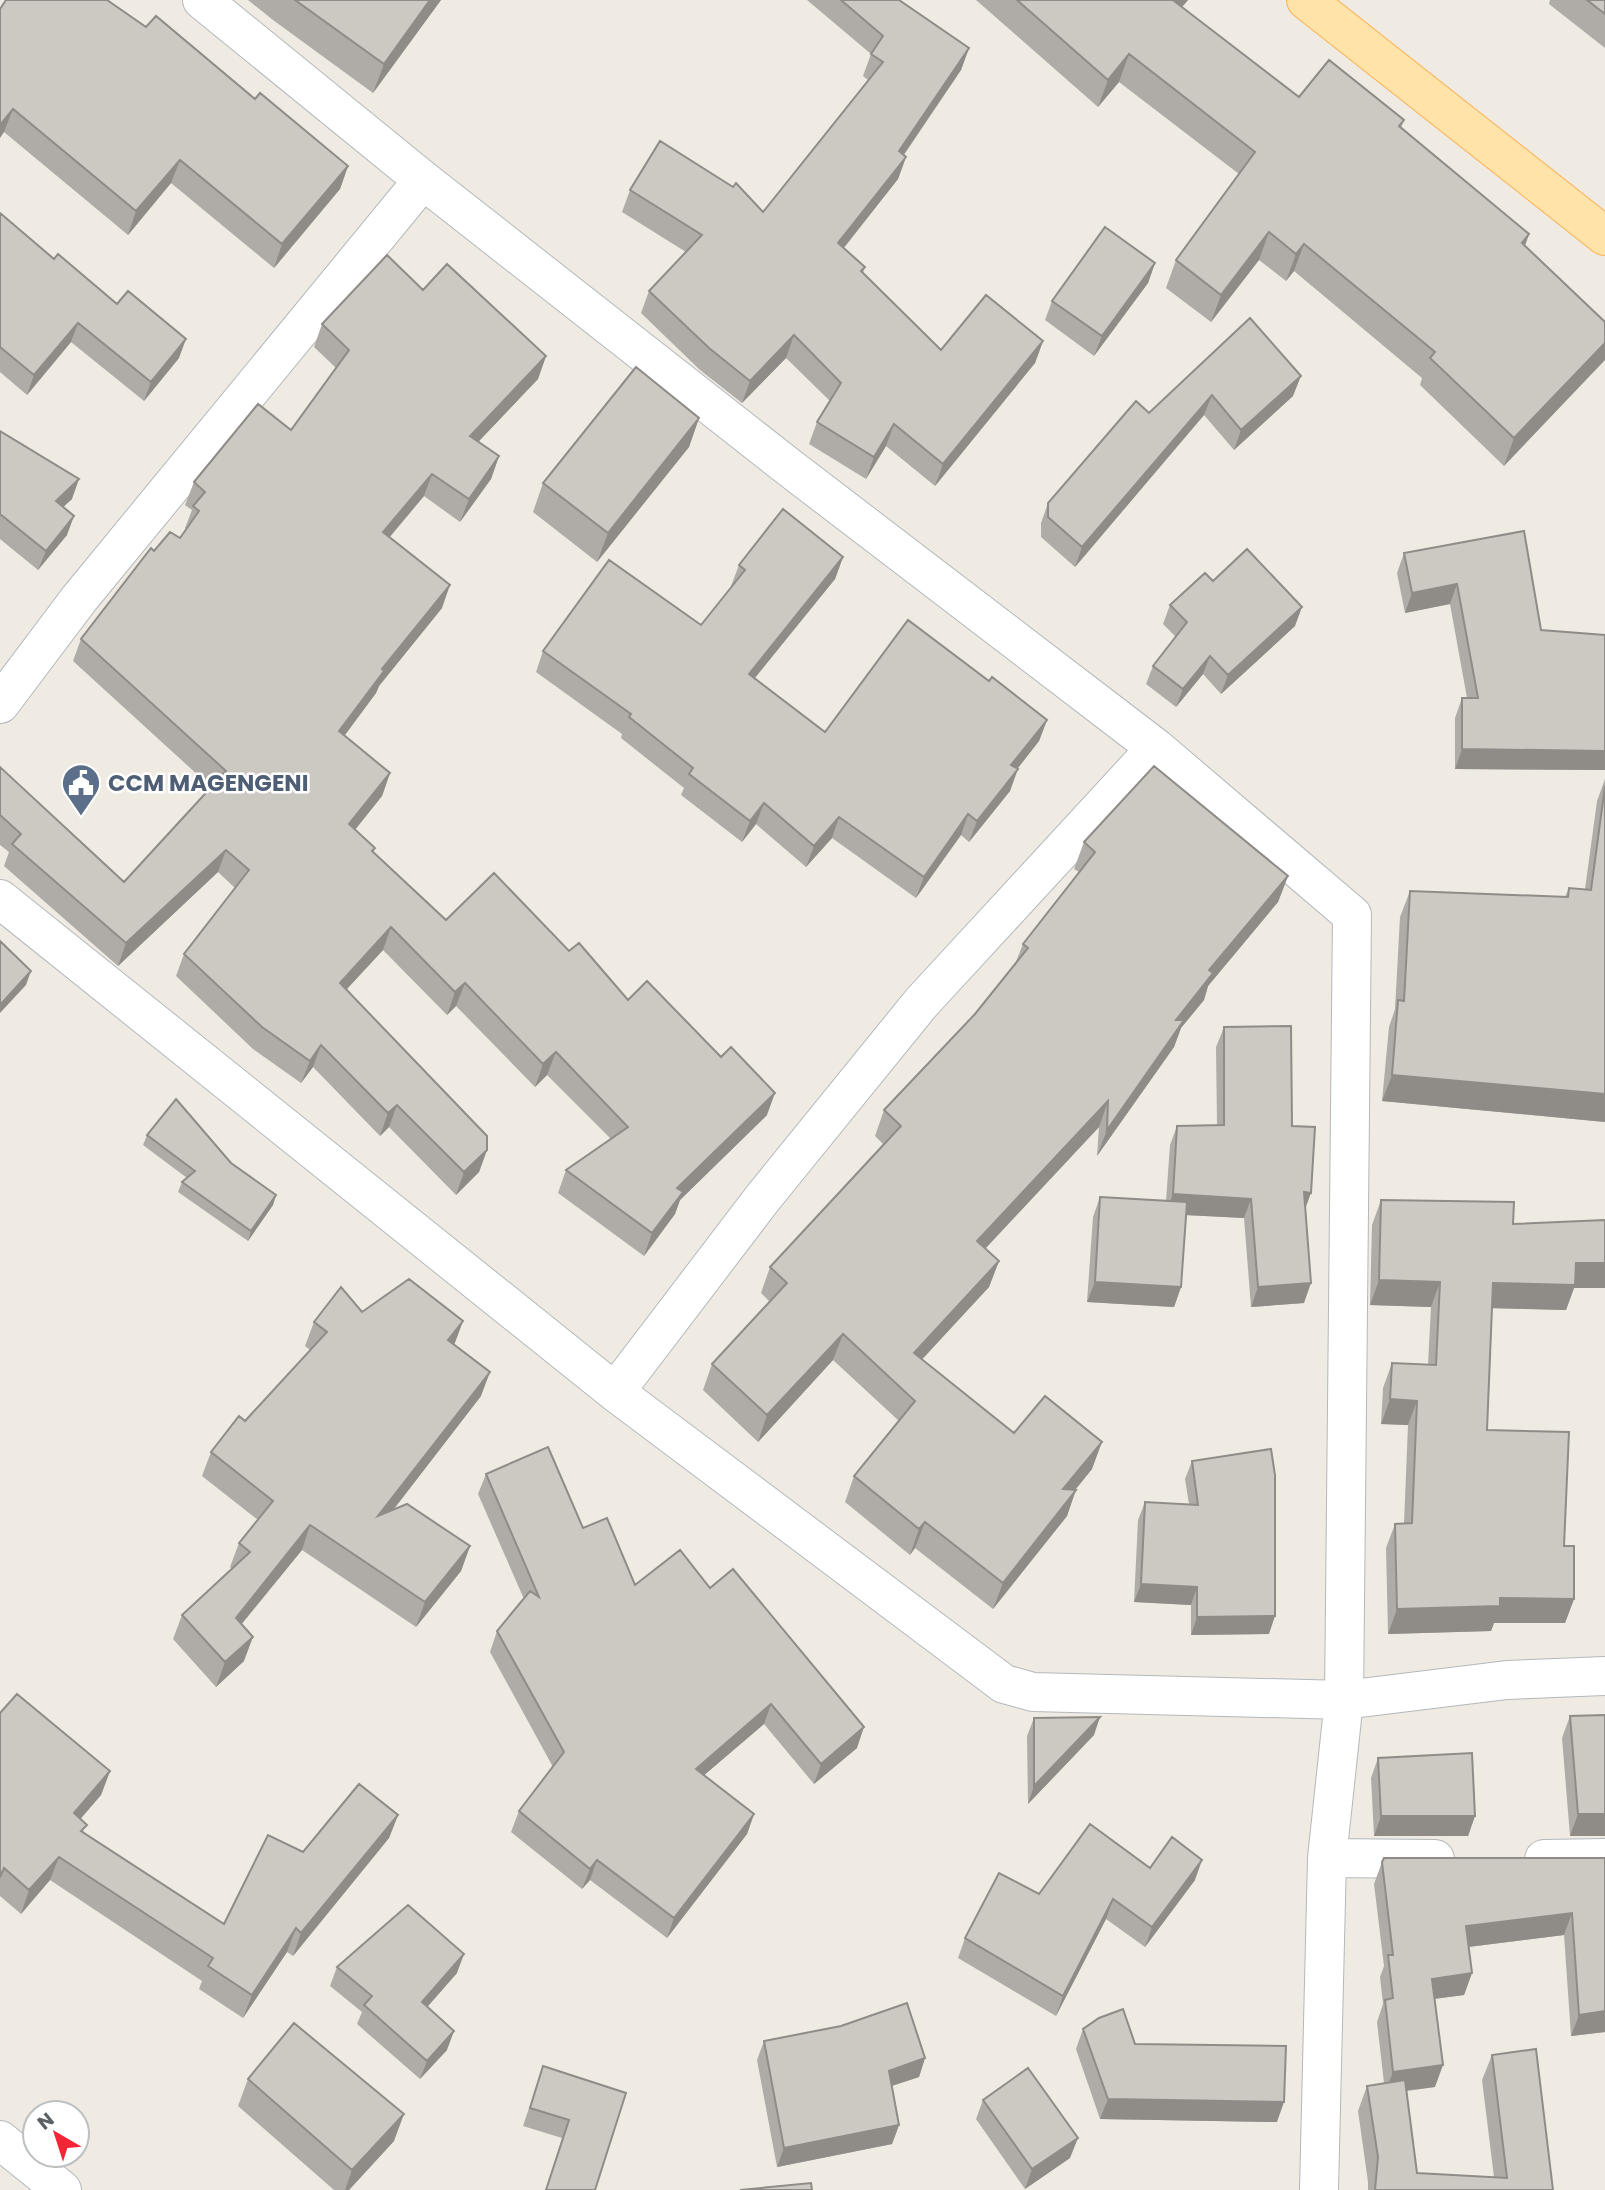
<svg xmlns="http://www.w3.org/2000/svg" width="1605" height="2190" font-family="Poppins,sans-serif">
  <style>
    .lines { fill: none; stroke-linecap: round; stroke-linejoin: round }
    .minor-casing { stroke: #b4b8bb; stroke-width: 40 }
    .major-casing { stroke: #fab052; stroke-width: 40 }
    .minor { stroke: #fff; stroke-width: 38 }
    .major { stroke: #ffe3a8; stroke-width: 38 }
    .wall { fill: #afaca7 }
    .shaded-wall { fill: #8f8c88 }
    .building { fill: #ccc8c2; stroke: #8f8c88; stroke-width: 2 }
    .labels { text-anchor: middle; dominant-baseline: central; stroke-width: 5; stroke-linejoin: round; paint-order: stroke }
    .service-label { font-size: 23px; font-weight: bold; fill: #4e5e75; stroke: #fff; text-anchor: start }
  </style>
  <rect width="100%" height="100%" fill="#efebe3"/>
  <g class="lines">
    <g class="minor-casing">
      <path id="minor" d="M202 0 423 180 790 468 1156 748 1352 915 1344 1700 1327 1858 1319 2190
        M0 704 79 599 423 180
        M0 899 615 1392 1004 1684 1033 1692 1344 1700 1507 1680 1605 1676
        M615 1392 762 1199 921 1003 1156 748
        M1327 1858 1435 1859
        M1544 1859 1605 1858
        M0 2140 62 2190"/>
    </g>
    <g class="major-casing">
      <path id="major" d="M1306 0 1605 236"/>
    </g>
    <use href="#minor" class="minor"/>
    <use href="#major" class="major"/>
  </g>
  <path class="wall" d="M248 0H441L373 93 273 20Z
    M807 0H901V1L969 48 961 70 904 155 906 157 898 179 844 248 865 267 863 273 941 350 1043 341 1035 363 935 486 886 446 866 479 809 444 817 422 830 401 786 358 742 403 700 370 641 313 649 291 686 252 622 212 630 190 763 212 868 80 863 76 871 54Z
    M976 0H1188L1182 7 1299 97 1404 120 1401 128 1529 234 1525 246 1605 322 1504 466 1420 385 1422 378 1294 271 1286 281 1259 260 1211 322 1166 288 1176 260 1239 174 1119 82 1098 107Z
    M1550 0H1605V48L1549 4Z
    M0 9 146 27 255 99 348 166 340 189 274 268 171 183 128 235 4 132Z
    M0 213 54 259 179 358 144 401 71 342 27 395 0 372Z
    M1155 263 1148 283 1094 356 1045 320 1052 301Z
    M423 290 546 356 538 379 478 442 499 456 491 479 460 522 424 496 390 537 442 608 379 686 376 693 344 736 390 773 382 796 355 830 375 848 373 853 446 920 569 951 767 1115 680 1200 675 1214 644 1256 558 1193 566 1170 611 1139 547 1075 535 1087 456 1006 447 1015 383 950 347 989 487 1150 479 1172 456 1195 389 1127 380 1136 313 1067 301 1083 253 1049 176 976 184 954 235 888 218 872 118 966 4 866 9 852 0 845V767L124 882 211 787 73 661 81 639 154 551 180 538 186 529 185 528 192 510 185 505 194 482 291 430 336 368 314 347 322 324Z
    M1250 318 1293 396 1234 450 1204 415 1075 567 1041 537V523L1048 503 1149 413Z
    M699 418 689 447 597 562 533 512 543 483Z
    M0 431 72 499 63 507 67 535 38 570 0 539Z
    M1404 553 1541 630 1605 635V770L1455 769V718L1462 698H1467L1450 604 1405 613 1397 573Z
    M843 557 835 579 755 678 825 732 989 681 1047 720 1039 741 1017 769 1010 791 969 842 961 835 916 898 832 838 806 867 756 824 742 842 681 795 684 788 621 738 622 734 536 672 543 651 701 625 732 587 731 586 739 565Z
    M1213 581 1295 626 1221 694 1203 674 1176 707 1146 684 1153 666 1176 637 1163 624 1170 605Z
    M1605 779V1122L1382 1101 1389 1027 1395 1009 1400 917 1410 891 1565 897 1569 888 1585 889 1597 801Z
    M1084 842 1288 876 1278 902 1208 986 1204 1000 1181 1028 1174 1047 1097 1156 1099 1127 985 1249 999 1261 989 1287 922 1359 1014 1433 1092 1469 1075 1490 1067 1516 993 1609 915 1548 910 1555 845 1502 854 1476 899 1421 833 1360 758 1442 703 1390 712 1364 770 1302 761 1293 770 1267 883 1144 875 1136 884 1110 975 1014 1015 964 1023 944 1079 872 1074 869Z
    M1224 1027 1292 1126 1305 1208 1304 1303 1251 1307 1244 1218 1186 1215 1181 1287 1174 1307 1087 1302 1093 1217 1100 1197 1166 1201 1170 1145 1177 1126 1217 1125 1216 1047Z
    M147 1135 276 1195 273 1205 248 1241 178 1192 182 1182 187 1178 143 1145Z
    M1381 1200 1513 1224 1605 1220V1288H1574L1566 1310 1492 1308 1487 1430 1564 1546 1574 1599 1565 1623H1494L1491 1631 1388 1634 1386 1548 1395 1524 1404 1523 1408 1425 1381 1424 1383 1388 1392 1363 1428 1365 1431 1307 1370 1305 1372 1225Z
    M362 1312 463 1321 454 1345 481 1396 393 1510 470 1546 461 1571 416 1627 302 1550 241 1624 244 1661 216 1687 173 1639 182 1615 232 1569 230 1567 239 1543 258 1520 202 1476 211 1452 245 1421 310 1350 305 1346 314 1322Z
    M1192 1461 1269 1634 1191 1635V1605L1134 1602 1138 1520 1145 1502 1189 1504 1185 1479Z
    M486 1474 583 1528 635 1585 710 1588 857 1748 814 1784 764 1724 704 1775 754 1814 747 1834 667 1938 590 1880 582 1889 511 1832 519 1811 553 1767 490 1652 497 1631 524 1599 478 1494Z
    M0 1713 110 1771 101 1795 80 1819 84 1833 224 1924 303 1852 398 1815 389 1838 293 1956 287 1952 243 2018 199 1989 202 1981 50 1880 21 1914 0 1896Z
    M1570 1716 1605 1836H1570L1562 1738Z
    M1034 1718 1094 1735 1028 1804 1027 1736Z
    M1378 1758 1475 1816 1468 1836H1374L1371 1778Z
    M1605 1858V2032L1571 2036 1564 1935 1469 1947 1472 1973 1464 1995 1435 1999V2087L1407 2091 1417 2173 1494 2177 1482 2080 1492 2055 1553 2190H1368V2182L1358 2111 1367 2086 1384 2083 1377 2022 1383 2004 1380 1977 1384 1966 1374 1884 1382 1862Z
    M1150 1868 1195 1880 1145 1947 1106 1919 1056 2016 958 1958 965 1938 1039 1894Z
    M337 1967 457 1973 427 2007 447 2050 420 2079 357 2024 362 2012 330 1986Z
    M1083 2029 1135 2044 1277 2122 1100 2119 1076 2049Z
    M764 2041 925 2058 919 2077 892 2086 899 2125 892 2144 777 2167 757 2060Z
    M543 2066 626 2093 595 2190H546L562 2138 523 2126Z
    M248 2079 394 2141 349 2190H334L238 2106Z
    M983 2100 1070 2158 1025 2189 976 2119Z"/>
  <path class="shaded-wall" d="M430 0H441L373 93 384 64Z
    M1175 0H1188L1164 28Z
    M969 48 961 70 891 173 899 151Z
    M1129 54 1119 82 1098 107 1108 80Z
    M13 109 4 132 0 138V125Z
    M906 157 898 179 830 265 838 243Z
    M180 160 171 183 128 235 136 211Z
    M348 166 340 189 274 268 282 244Z
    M1269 232 1259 260 1211 322 1221 295Z
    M1529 234 1519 261 1522 243Z
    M1304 244 1294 271 1286 281 1296 254Z
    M1155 263 1148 283 1094 356 1102 336Z
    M78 323 71 342 27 395 34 375Z
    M794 335 786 358 742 403 750 381Z
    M186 339 179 358 144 401 151 382Z
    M1043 341 1035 363 935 486 943 464Z
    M1605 343V360L1504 466 1514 438Z
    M546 356 538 379 462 459 470 436Z
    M1301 376 1293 396 1234 450 1241 430Z
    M1212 395 1204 415 1075 567 1082 547Z
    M699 418 689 447 597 562 608 533Z
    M894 424 886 446 866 479 874 457Z
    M499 456 491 479 460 522 469 499Z
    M432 474 424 496 375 554 383 532Z
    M79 479 72 499 49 520 56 501Z
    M74 516 67 535 38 570 46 551Z
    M843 557 835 579 741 695 749 674Z
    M1457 584 1450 604 1405 613 1412 593Z
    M450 585 442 608 379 686 376 693 331 754 339 731 382 669Z
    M1302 607 1295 626 1221 694 1228 675Z
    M1210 656 1203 674 1176 707 1183 689Z
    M1047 720 1039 741 1004 786 1011 765Z
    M1462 749 1605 751V770L1455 769Z
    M1018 769 1010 791 969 842 977 821Z
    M390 773 382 796 341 847 349 824Z
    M764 803 756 824 742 842 750 821Z
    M968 814 961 835 916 898 924 877Z
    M839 817 832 838 806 867 814 846Z
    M226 850 218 872 118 966 126 943Z
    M1288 876 1278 902 1208 986 1204 1000 1181 1028 1174 1047 1097 1156 1107 1130 1209 970Z
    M391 927 383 950 332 1005 340 983Z
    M31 971 26 985 0 1013V1005Z
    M465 983 456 1006 447 1015 455 992Z
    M321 1045 313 1067 301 1083 310 1061Z
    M556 1052 547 1075 535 1087 543 1064Z
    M1392 1075 1605 1094V1122L1382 1101Z
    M775 1093 767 1115 680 1200 675 1214 644 1256 652 1233 677 1188Z
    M1108 1101 1099 1127 968 1267 977 1241Z
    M397 1105 389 1127 380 1136 388 1113Z
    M487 1150 479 1172 456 1195 464 1172Z
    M1304 1192 1311 1193 1304 1212Z
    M1173 1194 1251 1199 1244 1218 1165 1214Z
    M276 1195 273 1205 248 1241 251 1231Z
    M999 1261 989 1287 904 1379 914 1353Z
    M1576 1263H1605V1288H1574L1566 1310 1484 1308 1493 1283Z
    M1379 1280 1440 1282 1431 1307 1370 1305Z
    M1095 1282 1181 1287 1174 1307 1087 1302Z
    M1311 1283 1304 1303 1251 1307 1258 1287Z
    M463 1321 454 1345 448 1340Z
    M843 1334 833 1360 758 1442 767 1415Z
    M490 1372 481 1396 370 1540 378 1516Z
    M1390 1399 1417 1401 1408 1425 1381 1424Z
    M1102 1442 1092 1469 1054 1516 1063 1489Z
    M1076 1490 1067 1516 993 1609 1003 1583Z
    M925 1522 915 1548 910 1555 919 1529Z
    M310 1525 302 1550 227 1642 236 1618Z
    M470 1546 461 1571 416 1627 425 1602Z
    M1141 1584 1197 1587 1191 1605 1134 1602Z
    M1500 1598 1574 1599 1565 1623H1494L1491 1631 1388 1634 1397 1609Z
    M1275 1616 1269 1634 1191 1635 1197 1617Z
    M253 1637 244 1661 216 1687 225 1662Z
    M771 1704 764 1724 688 1789 696 1769Z
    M1100 1717 1094 1735 1028 1804 1034 1786Z
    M864 1727 857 1748 814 1784 821 1764Z
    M110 1771 101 1795 65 1837 74 1813Z
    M754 1814 747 1834 667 1938 674 1918Z
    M1578 1814H1605V1836H1570Z
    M398 1815 389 1838 293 1956 301 1933Z
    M1381 1816H1475L1468 1836H1374Z
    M59 1857 50 1880 21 1914 29 1890Z
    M597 1860 590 1880 582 1889 590 1869Z
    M1202 1860 1195 1880 1145 1947 1152 1927Z
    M1113 1899 1106 1919 1056 2016 1063 1996Z
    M1572 1913 1564 1935 1459 1948 1466 1926Z
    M296 1928 287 1952 243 2018 252 1995Z
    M464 1954 457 1973 415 2021 422 2002Z
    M1472 1973 1464 1995 1424 2000 1432 1979Z
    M1605 2011V2032L1571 2036 1579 2015Z
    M454 2031 447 2050 420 2079 427 2061Z
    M925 2058 919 2077 882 2089 889 2071Z
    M1443 2065 1435 2087 1385 2093 1393 2072Z
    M1108 2099 1284 2102 1277 2122 1100 2119Z
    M404 2114 394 2141 349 2190H345L352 2170Z
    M899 2125 892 2144 777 2167 784 2148Z
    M1078 2138 1070 2158 1025 2189 1032 2169Z"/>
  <path class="building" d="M6 0H107L146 27 156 16 255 99 260 93 348 166 282 244 180 160 136 211 13 109 0 125V9Z
    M295 0H430L384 64Z
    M841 0H899L969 48 899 151 906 157 838 243 865 267 861 271 941 350 986 295 1043 341 943 464 894 424 874 457 817 422 841 383 794 335 750 381 709 348 649 291 702 235 630 190 660 141 733 187 736 183 763 212 883 62 871 54 883 36Z
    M1017 0H1175L1174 1 1299 97 1329 60 1404 120 1399 126 1529 234 1522 243 1605 322V343L1514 438 1430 358 1435 352 1304 244 1296 254 1269 232 1221 295 1176 260 1255 152 1129 54 1108 80Z
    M1587 0H1605V14Z
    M0 213 54 259 58 254 117 304 128 291 186 339 151 382 78 323 34 375 0 347Z
    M1105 227 1155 263 1102 336 1052 301Z
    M387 255 423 290 447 264 546 356 470 436 499 456 469 499 432 474 383 532 450 585 382 669 384 671 339 731 390 773 349 824 375 848 372 851 446 920 494 873 569 951 579 943 628 1000 647 981 721 1057 731 1047 775 1093 677 1188 683 1192 652 1233 566 1170 628 1127 556 1052 543 1064 465 983 455 992 391 927 340 983 487 1136V1150L464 1172 397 1105 388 1113 321 1045 310 1061 262 1027 184 954 249 870 226 850 126 943 12 844 21 834 0 815V767L124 882 226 771 81 639 151 548 154 551 170 532 180 538 199 511 193 506 205 492 194 482 258 404 291 430 349 350 322 324Z
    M1250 318 1301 376 1241 430 1212 395 1082 547 1048 517V503L1136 401 1149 413Z
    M636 367 699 418 608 533 543 483Z
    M0 431 79 479 56 501 74 516 46 551 0 514Z
    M783 509 843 557 749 674 825 732 908 620 989 681 992 677 1047 720 1011 765 1018 769 977 821 968 814 924 877 839 817 814 846 764 803 750 821 689 774 693 768 629 717 631 714 543 651 609 560 701 625 745 570 739 565Z
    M1524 531 1541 630 1605 635V751L1462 749V698H1478L1457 584 1412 593 1404 553Z
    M1247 549 1302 607 1228 675 1210 656 1183 689 1153 666 1187 622 1170 605 1205 573 1213 581Z
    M1154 766 1288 876 1209 970 1213 973 1176 1020H1184L1107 1130 1108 1101 977 1241 999 1261 914 1353 1014 1433 1045 1396 1102 1442 1063 1489 1076 1490 1003 1583 925 1522 919 1529 854 1476 915 1401 843 1334 767 1415 712 1364 787 1283 770 1267 901 1126 884 1110 975 1014 1028 948 1023 944 1095 852 1084 842Z
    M1605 786V1094L1392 1075 1398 1000 1404 1001 1410 891 1568 897 1569 888 1591 890Z
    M0 941 31 971 0 1005Z
    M1291 1026 1292 1126 1315 1127 1311 1193 1304 1192 1311 1283 1258 1287 1251 1199 1173 1194 1177 1126 1224 1125V1027Z
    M176 1099 231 1163 276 1195 251 1231 182 1182 195 1171 147 1135Z
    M1100 1197 1187 1202 1181 1287 1095 1282Z
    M1381 1200 1514 1202 1513 1224 1605 1220V1263H1576L1575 1285 1493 1283 1487 1430 1569 1432 1564 1546H1574V1599L1500 1598V1606L1397 1609 1395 1524 1412 1523 1417 1401 1390 1399 1392 1363 1436 1365 1440 1282 1379 1280Z
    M409 1279 463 1321 448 1340 490 1372 378 1516 407 1504 470 1546 425 1602 310 1525 236 1618 253 1637 225 1662 182 1615 250 1552 239 1543 273 1501 211 1452 239 1416 245 1421 327 1332 314 1322 341 1287 362 1312Z
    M548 1447 583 1528 607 1518 635 1585 680 1550 710 1588 733 1569 864 1727 821 1764 771 1704 696 1769 754 1814 674 1918 597 1860 590 1869 519 1811 564 1752 497 1631 530 1591 539 1597 486 1474Z
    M1271 1449 1275 1475V1616L1197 1617V1587L1141 1584 1145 1502 1198 1505 1192 1461Z
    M17 1694 110 1771 74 1813 87 1825 81 1831 224 1924 268 1835 303 1852 359 1784 398 1815 301 1933 296 1928 252 1995 208 1966 213 1958 59 1857 29 1890 4 1868 0 1877V1713Z
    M1605 1715V1814H1578L1570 1716Z
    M1100 1717 1034 1786V1718Z
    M1472 1753 1475 1816H1381L1378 1758Z
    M1090 1824 1150 1868 1172 1837 1202 1860 1152 1927 1113 1899 1063 1996 965 1938 999 1873 1039 1894Z
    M1384 1858H1605V2011L1579 2015 1572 1913 1466 1926 1472 1973 1432 1979 1443 2065 1393 2072 1385 2000 1393 1998 1388 1955H1393L1382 1862Z
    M408 1905 464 1954 422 2002 454 2031 427 2061 364 2005 372 1996 337 1967Z
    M907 2003 925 2058 889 2071 899 2125 784 2148 764 2041 841 2026Z
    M1123 2009 1135 2044 1286 2046 1284 2102 1108 2099 1083 2029 1099 2018Z
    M294 2023 404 2114 352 2170 248 2079Z
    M1536 2049 1553 2190H1375L1378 2157 1367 2086 1405 2080 1417 2173 1507 2178 1492 2055Z
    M543 2066 626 2093 595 2190H546L569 2120 530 2108Z
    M1028 2068 1078 2138 1032 2169 983 2100Z
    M811 2183 812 2190H740Z"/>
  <defs>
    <g id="civic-pin" transform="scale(2.0125)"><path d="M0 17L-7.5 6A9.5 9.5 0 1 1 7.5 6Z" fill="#5c6f8a" stroke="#fff"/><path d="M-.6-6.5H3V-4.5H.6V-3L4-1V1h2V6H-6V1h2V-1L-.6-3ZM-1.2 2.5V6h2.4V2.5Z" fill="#fff"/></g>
  </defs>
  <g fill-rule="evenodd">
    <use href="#civic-pin" x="81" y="783"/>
  </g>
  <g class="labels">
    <g class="service-label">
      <text x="108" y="783">CCM MAGENGENI</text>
    </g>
  </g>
  <g transform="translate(56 2134) rotate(321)"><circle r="33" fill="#ffffff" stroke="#bdc0c1" stroke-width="2"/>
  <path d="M0-5L12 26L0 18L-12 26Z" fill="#f32536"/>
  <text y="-10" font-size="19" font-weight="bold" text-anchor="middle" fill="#5b6165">N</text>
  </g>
</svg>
